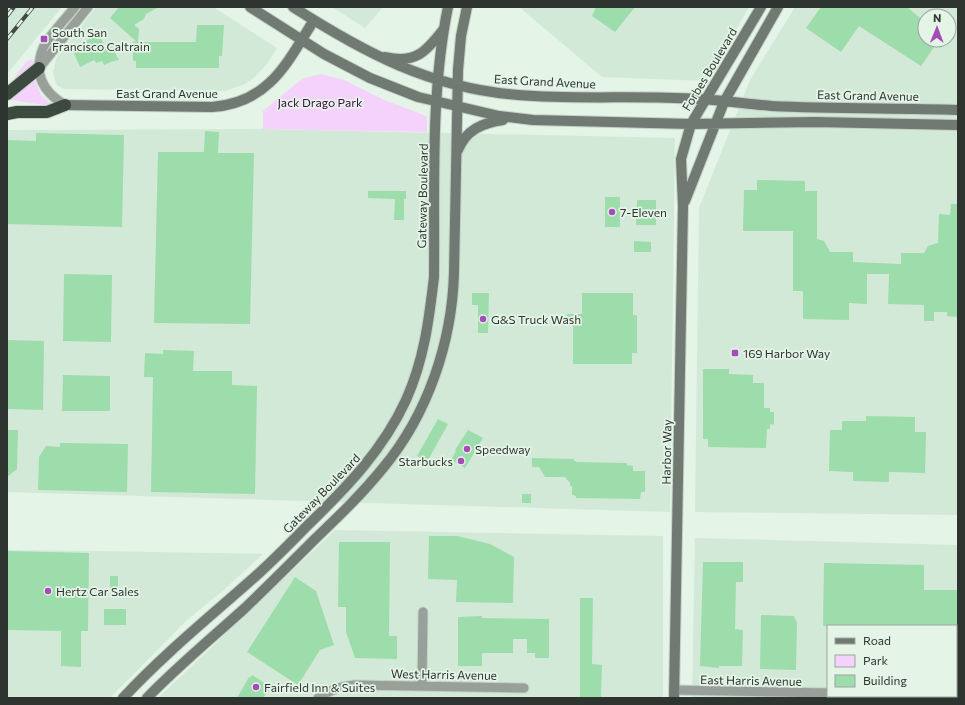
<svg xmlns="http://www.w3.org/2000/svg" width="965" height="705" font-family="Commissioner,sans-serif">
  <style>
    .built { fill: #d3e9d7; fill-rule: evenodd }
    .green { fill: #f5d2fc }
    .building { fill: #9ddcab }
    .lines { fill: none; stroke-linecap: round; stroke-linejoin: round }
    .street-casing { stroke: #c3d1c6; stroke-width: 11 }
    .secondary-casing { stroke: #c3d1c6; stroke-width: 12 }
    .highway-casing { stroke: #c3d1c6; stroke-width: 14 }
    .street { stroke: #99a09a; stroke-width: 9 }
    .secondary { stroke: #717a72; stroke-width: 10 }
    .highway { stroke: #3c493e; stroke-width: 12 }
    .rail-casing { stroke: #434a44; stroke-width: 4 }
    .rail { stroke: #e4f4e7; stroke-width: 2.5; stroke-dasharray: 8; stroke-linecap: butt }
    .poi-dot { fill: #a64cb8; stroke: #e4f4e7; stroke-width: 1.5 }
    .labels { text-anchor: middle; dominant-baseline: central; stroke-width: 3.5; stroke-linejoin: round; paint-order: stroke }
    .poi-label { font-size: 12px; fill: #2e342f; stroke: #e4f4e7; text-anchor: start }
    .street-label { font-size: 12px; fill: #2e342f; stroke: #e4f4e7 }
    .park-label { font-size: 12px; fill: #42074d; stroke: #e4f4e7 }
  </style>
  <rect width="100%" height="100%" fill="#e4f4e7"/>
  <path class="built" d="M7 7H62L7 74Z
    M96 7H213L277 48 267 64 254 78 245 84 225 91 64 89 58 86 55 81 53 73 56 59Z
    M332 7H383L365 28Z
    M519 7H749L707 81 602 77Z
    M795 7H958V515L695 512 699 208 750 80ZM925 16H949V40H925Z
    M263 129 675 138 670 512 7 492 8 130Z
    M335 530 663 536V698H158Z
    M695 538 958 545V698H692ZM828 626H956V696H828Z
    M7 550 96 551 263 554 226 588 186 621 110 698H7Z"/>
  <path class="green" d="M30 60 34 61 36 65 7 88 26 62Z
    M321 74 344 80 384 100 424 115 427 117V132L263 129V111L302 79Z
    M34 80 41 95 51 104 50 106 11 100 10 98Z"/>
  <path class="building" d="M119 7H159L146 14 144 19 134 25 139 29 138 42H196L197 25H224L222 56H219V68H136V61H133V41L137 42 110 18Z
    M596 7H635L615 32 592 16Z
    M821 7H907L925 22V40H939L921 66 859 26 841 52 806 28Z
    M99 34 106 50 112 47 119 60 113 61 104 65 102 61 97 63 94 60 80 67 73 51 88 44 86 41Z
    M205 131 219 132 218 153H254L250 324 154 323 158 152H204Z
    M36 133 124 135 122 227 7 224V140L36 141Z
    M757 180 805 181V191H817V239L824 241 830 252H853V262L901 264V253H924L928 246 938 243 939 214 950 215 951 204H958V317L947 316V312H934V321H924V305L888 304 889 274H867V304L849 303V320L803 319V291H793V231H743L744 190H757Z
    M368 191H406V199H404V220H394L395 199 368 198Z
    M605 197H620V227H605Z
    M637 200H656V225H636Z
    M634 241 651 242V252H634Z
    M64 274 112 275 111 342 63 341Z
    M472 293H489L488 333H478V305H472Z
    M582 293H633V315H637V353H632V364H573V321H567V314H582Z
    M7 340 44 341 43 410 7 409Z
    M163 350 194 351 193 371H232V385L257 386 255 494 151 492 153 377H144L145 353 163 354Z
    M703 369H729V374L753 375V383H764V408H770V412H774V425L770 424V429H767L766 448 708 447V439H703Z
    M63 375 110 376V411H62Z
    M866 416 915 417V432H926L925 473 889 472V482L853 481V472L829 471 830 430H842V421H866Z
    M438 419 448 424 427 462 417 456Z
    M7 430H18L17 469 7 477Z
    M468 430 483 438 465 468 451 460 456 451 455 450Z
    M60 443 128 444 127 492 38 490 39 457 46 446 60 447Z
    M532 458 573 459 576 462 627 463V465L633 466V471H645V492H641L640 499 576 498V496L572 495V486H570V483L565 477H545L539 467H532Z
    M522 494H531V503H522Z
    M429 536H457L490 544 514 557 513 603 456 602 457 580 428 579Z
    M339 542H390L389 636H397V659L355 658 346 632V607H338Z
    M7 551 89 553 88 631H81V667L61 666V631L7 630Z
    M703 562H743V582H736L735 629 743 630 742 666H719V668L700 666Z
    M824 563 924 565V590H958V626H823Z
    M110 576H118V592H110Z
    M295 577 316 591 334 645 320 650 298 685 247 652Z
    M580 598H593L592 664 602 665 601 698H580Z
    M104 609H126V625H104Z
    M761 615 794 616 797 623 796 670 760 669Z
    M482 616V618L549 619V658H535V653H527V639H513V653H482V666H458V617Z
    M252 675 269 686 267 689 269 690 263 698H237L249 677 250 678Z"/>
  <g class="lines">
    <g class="street-casing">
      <path id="street" d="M40 67 88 7
        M65 105C43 92 33 74 43 48 48 37 67 17 75 7
        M422 686 423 612
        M674 690 828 693
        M956 696H958
        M318 698C330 690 340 686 354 685L524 688"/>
    </g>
    <g class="secondary-casing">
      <path id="secondary" d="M250 7 324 54 370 78 418 97 499 116 533 120 691 124 816 122 958 125
        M293 7C365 53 430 88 518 95 577 100 637 95 697 99 722 100 747 104 772 106 834 109 896 108 958 110
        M385 57C415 64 426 52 443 30
        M65 105 212 107C269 103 287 63 314 20
        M458 150C466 130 482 123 503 120
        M685 201 724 102 778 7
        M123 698C162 656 206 620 249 582 270 564 289 544 308 525 347 487 383 450 406 400 424 360 429 320 434 277 435 188 430 95 448 7
        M147 698C178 666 212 638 245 608 268 586 291 563 314 540 338 517 362 494 383 468 428 414 452 342 454 273L458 70 461 36 467 7
        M674 698 683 206 681 159 691 124 761 7"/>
    </g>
    <g class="highway-casing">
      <path id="highway" d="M7 94 39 68
        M7 114 17 112H47L65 105"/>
    </g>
    <use href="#street" class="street"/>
    <use href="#secondary" class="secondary"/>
    <use href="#highway" class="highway"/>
    <g class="rail-casing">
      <path id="rail" d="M7 16 14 7
        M7 39 33 7"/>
    </g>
    <use href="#rail" class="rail"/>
  </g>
  <g class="poi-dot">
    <rect x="40" y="35" width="8" height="8" rx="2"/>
    <circle cx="612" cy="212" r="4"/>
    <circle cx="483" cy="319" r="4"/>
    <rect x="731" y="349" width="8" height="8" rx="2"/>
    <circle cx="467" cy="449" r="4"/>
    <circle cx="461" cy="461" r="4"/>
    <circle cx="48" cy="591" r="4"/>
    <circle cx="256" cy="687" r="4"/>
  </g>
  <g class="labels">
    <g class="poi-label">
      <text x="52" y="32">South San<tspan x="52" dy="14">Francisco Caltrain</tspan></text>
      <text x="620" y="212">7-Eleven</text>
      <text x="491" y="319">G&amp;S Truck Wash</text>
      <text x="743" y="353">169 Harbor Way</text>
      <text x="475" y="449">Speedway</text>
      <text x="453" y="461" text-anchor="end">Starbucks</text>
      <text x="56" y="591">Hertz Car Sales</text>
      <text x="264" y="687">Fairfield Inn &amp; Suites</text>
    </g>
    <g class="street-label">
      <text transform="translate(709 69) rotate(-59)">Forbes Boulevard</text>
      <text transform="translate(545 81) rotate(3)">East Grand Avenue</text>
      <text x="167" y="93">East Grand Avenue</text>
      <text transform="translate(868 95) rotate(1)">East Grand Avenue</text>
      <text transform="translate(422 196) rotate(-89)">Gateway Boulevard</text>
      <text transform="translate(666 452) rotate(-89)">Harbor Way</text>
      <text transform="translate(321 493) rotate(-46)">Gateway Boulevard</text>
      <text transform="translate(444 674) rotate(1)">West Harris Avenue</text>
      <text transform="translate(751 680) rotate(1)">East Harris Avenue</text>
    </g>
    <g class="park-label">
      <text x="320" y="102">Jack Drago Park</text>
    </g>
  </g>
  <rect width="965" height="705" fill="none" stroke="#2e342f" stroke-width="16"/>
  <rect x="827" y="625" width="130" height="72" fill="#e4f4e7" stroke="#9ba79d"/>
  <rect x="835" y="638" width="20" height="6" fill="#717a72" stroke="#9ba79d"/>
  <text x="863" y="645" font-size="12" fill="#2e342f">Road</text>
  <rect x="835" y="655" width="20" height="12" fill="#f5d2fc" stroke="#9ba79d"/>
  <text x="863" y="665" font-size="12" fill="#2e342f">Park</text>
  <rect x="835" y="675" width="20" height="12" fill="#9ddcab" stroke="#9ba79d"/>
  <text x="863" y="685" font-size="12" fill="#2e342f">Building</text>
  <g transform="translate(937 28) rotate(1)"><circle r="19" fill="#e4f4e7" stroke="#9ba79d"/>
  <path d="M0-3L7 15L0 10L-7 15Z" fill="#a64cb8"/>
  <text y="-6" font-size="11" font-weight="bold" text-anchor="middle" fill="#2e342f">N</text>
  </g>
</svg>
